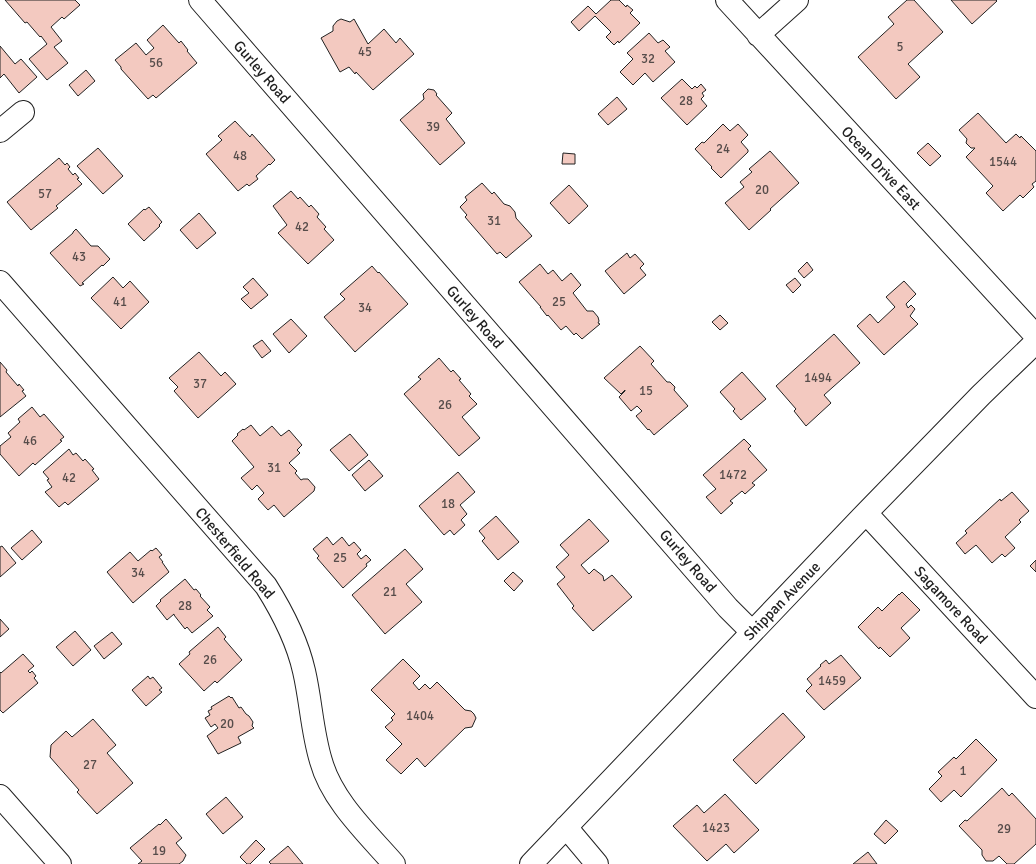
<svg xmlns="http://www.w3.org/2000/svg" width="1036" height="864" font-family="Signika,sans-serif">
  <style>
    .building { fill: #f3c9c0; stroke: #222 }
    .lines { fill: none; stroke-linecap: round; stroke-linejoin: round }
    .street-casing { stroke: #222; stroke-width: 24 }
    .street { stroke: #fff; stroke-width: 22 }
    .labels { text-anchor: middle; dominant-baseline: central; stroke-width: 3; stroke-linejoin: round; paint-order: stroke }
    .number-label { font-size: 13px; fill: #564c4a }
    .street-label { font-size: 15px; fill: #222; stroke: #fff }
  </style>
  <rect width="100%" height="100%" fill="#fff"/>
  <path class="building" d="M5 0H75L80 5 64 19 62 17 51 27 62 41 54 47 68 63 47 80 29 59 47 44 41 36 40 37 27 22 25 23Z
    M611 0H619L626 7 627 5 633 10 630 13 640 23 619 43 618 41 614 45 606 37 611 32 595 16 579 31 571 22 588 6 596 14Z
    M907 0H914L943 32 908 64 920 77 896 99 858 57 894 24 888 17Z
    M951 0H996L997 1 972 24Z
    M341 19 350 22 354 19 368 44 384 29 396 43 400 38 414 54 373 90 356 72 355 74 349 67 340 72 321 38 333 31V26L337 21Z
    M163 25 179 43 181 41 188 50 187 51 197 63 156 98 153 95 148 99 121 69V67L115 60 136 43 146 55 154 48 147 40Z
    M649 33 658 43 663 40 670 47 665 51 675 62 653 82 645 73 633 85 620 72 633 59 627 53Z
    M0 46 15 64 21 59 37 77 19 93 4 74 0 78Z
    M86 70 95 81 78 96 69 85Z
    M682 79 692 89 695 86 697 88 701 84 706 90 702 93 704 96 701 99 707 106 687 125 661 98Z
    M428 89 434 90 437 94 436 95 452 113 446 119 465 143 440 165 400 120 424 99 423 94Z
    M617 97 627 109 608 125 598 114Z
    M978 113 1006 143 1016 134 1020 138 1021 136 1036 151V181L1032 184 1034 187 1023 198 1020 195 1003 211 986 193 993 186 966 157 975 148H971L966 143 967 139 959 130Z
    M235 121 250 137 252 134 275 160 270 165 269 164 256 176 258 179 249 186 247 184 238 191 206 154 222 140 218 136Z
    M723 124 730 131 738 124 748 135 741 142 748 150V152L721 178 711 168 712 167 695 149 702 142 704 143Z
    M928 143 941 156 930 166 917 153Z
    M98 148 123 176 103 194 77 166Z
    M770 151 799 183 770 209 771 210 749 230 725 203 744 187 740 182 752 172 749 169Z
    M563 153 575 154V164H562Z
    M59 158 65 165 67 163 70 167 68 169 73 175 75 173 79 178 77 179 82 184 56 206 58 208 31 230 7 202Z
    M482 183 492 194 494 192 504 204 510 206 515 212 516 218 532 236 506 258 500 252 497 254 465 217 467 215 460 207 467 200 465 197Z
    M569 185 588 206 569 224 550 203Z
    M291 191 298 199 300 197 309 207 311 205 319 214 317 217 326 227 324 229 334 240 308 264 278 233 287 225 273 206Z
    M149 207 162 222 159 225 160 226 144 241 128 224 144 209 145 210Z
    M199 213 216 233 197 249 180 230Z
    M76 229 91 246H98L110 259 103 266 102 265 82 283 84 284 80 286 50 253 73 233V232Z
    M627 253 630 258 635 254 644 264 640 268 646 275 624 294 605 271Z
    M807 262 813 270 804 278 798 271Z
    M540 264 548 274 553 270 562 281 571 273 581 285 573 293 587 311H593L598 317 599 321 598 323 600 324 582 339 576 333 574 335 566 326 561 330 548 315 547 316 540 307H541L519 282Z
    M372 266 378 273 379 272 408 304 355 352 324 317 345 299 340 294Z
    M113 277 123 288 130 281 149 302 121 329 91 298Z
    M253 278 268 295 251 309 241 299 249 293 243 287Z
    M795 278 801 285 793 293 786 285Z
    M904 281 916 294 906 304 908 308 911 305 915 309 910 316 918 324 884 355 857 326 870 314 878 323 895 307 886 297Z
    M720 315 728 323 720 330 712 322Z
    M291 319 307 336 289 353 273 334Z
    M834 334 860 363 824 395 831 403 806 426 794 411 796 409 776 386Z
    M262 340 271 351 262 358 253 346Z
    M640 346 654 361 651 364 667 382H670L675 387 674 390 688 406 654 435 649 429 648 430 636 416 642 411 637 406 631 411 619 397 625 391V390L621 394 604 378Z
    M199 352 221 376 225 372 236 384 198 418 174 391 178 387 169 378Z
    M439 358 451 372 453 370 461 379 459 380 471 394 469 396 477 404 462 417 480 438 459 456 404 394 421 379 418 377Z
    M0 362 7 370 6 372 18 386 19 384 24 390 22 391 26 396 0 417Z
    M742 372 766 399 741 420 733 411 735 409 720 392Z
    M32 407 40 417 44 414 64 437 60 440 62 441 35 465 33 463 19 476 0 454V446L11 437 8 433 20 422 18 419Z
    M251 425 260 436 272 426 281 436 289 430 302 445 297 450 300 453 289 463 297 471 295 473 301 480 303 479H308L315 487 314 491 284 517 274 505 268 510 258 499 264 493 257 485 252 490 241 478 254 467 232 441 238 435 237 434 243 429 244 430Z
    M350 434 368 455 349 471 330 450Z
    M744 439 751 446 748 449 767 470 752 483 755 485 745 494 742 491 730 501 733 503 721 514 706 497 716 489 703 475Z
    M69 449 73 455 76 453 83 461 85 459 94 469 92 470 99 479 68 505 65 502 59 507 45 492 52 487 47 480 49 479 43 472Z
    M369 460 383 476 365 491 352 475Z
    M458 472 475 492 460 505 467 514 461 520 465 525 454 535 450 530 444 535 419 506Z
    M1012 492 1029 511 1019 520 1021 522 1005 537 1015 548 1005 557 1002 554 992 563 976 545 965 554 956 543 967 533 965 531 1000 499 1001 501Z
    M496 516 519 542 498 560 482 541 485 538 479 531Z
    M589 519 609 541 581 565 589 574 594 569 603 576 604 581 612 575 632 597 593 631 572 608 574 606 557 584 565 577 556 567 569 555 560 545Z
    M32 530 42 542 22 560 11 548Z
    M327 537 333 545 342 537 349 546 354 542 361 550 357 554 361 559 366 555 371 560 366 564 367 566 343 588 317 558 319 556 313 549Z
    M2 546 16 563 0 577V547Z
    M156 548 162 555 159 557 163 562H162L169 572 133 603 107 572 130 552 138 561 151 550 152 551Z
    M405 549 423 569 406 584 422 602 385 634 352 595Z
    M1036 560V572L1030 566Z
    M513 572 523 581 514 591 504 581Z
    M185 579 194 590 196 589 201 595 200 596 210 607 207 610 213 616 192 633 187 627 185 629 174 615V614L167 620 156 606 161 601 160 600Z
    M902 592 920 610 901 628 910 638 890 657 880 647 879 649 858 627 878 607 882 611 899 594V595Z
    M0 619 9 629 0 637Z
    M218 627 226 637 224 639 242 660 217 683 215 681 204 691 179 664 190 654 189 652Z
    M75 631 91 650 73 666 56 647Z
    M112 632 122 644 104 659 94 646Z
    M23 654 34 666 28 671 30 673 32 671 36 676 34 678 38 683 3 713 0 710V672L1 673Z
    M841 655 861 678 824 710 806 691 812 685 807 679 821 666 820 665 826 660 829 664Z
    M403 659 420 676 413 683 419 690 425 684 430 689 437 682 465 710 471 711 474 714 476 718 472 727 465 728 425 767 417 758 401 774 386 760 402 744 385 727 393 720 391 718 395 714 371 690Z
    M148 676 150 679 153 677 162 688 159 690 162 692 146 706 132 690Z
    M229 696 231 698 232 697 239 708 241 707 246 714 249 716 253 722 252 726 254 728 238 737 241 743 218 754 207 736 218 728 215 724 211 727 205 718 210 715 208 711 212 709 211 707Z
    M783 713 805 737 756 784 733 760Z
    M93 719 116 745 107 753 133 783 97 814 77 792 79 790 50 757 51 745 66 731 72 737Z
    M976 739 997 760 961 797 954 790 941 802 929 789 942 776 938 772 954 757 956 759Z
    M1002 788 1009 796 1012 793 1036 819V844L1014 864H1007L999 856 993 861H986L982 855V850L959 826 965 820 967 821Z
    M725 794 759 830 734 853 726 844 707 861 673 826 697 805 704 813Z
    M226 797 243 817 223 834 206 814Z
    M166 819 182 838 176 843 186 855 183 861 179 864H138L142 861 130 848 159 824 160 825Z
    M886 820 898 831 885 844 874 834Z
    M256 840 265 849 250 864H247L240 857Z
    M288 846 303 864H271L269 862Z
    M868 852 877 864H853Z"/>
  <g class="lines">
    <g class="street-casing">
      <path id="street" d="M200 0 728 608 752 632
        M727 0 1036 336
        M758 35 797 0
        M0 131 23 112
        M0 282 266 586C283 613 297 640 304 671 311 701 312 732 321 761 332 801 368 834 394 864
        M866 513 1036 697
        M0 796 60 864
        M566 827 597 864
        M531 864 866 513 981 395 1036 342"/>
    </g>
    <use href="#street" class="street"/>
  </g>
  <g class="labels">
    <g class="number-label">
      <text x="900" y="47">5</text>
      <text x="365" y="52">45</text>
      <text x="648" y="59">32</text>
      <text x="156" y="63">56</text>
      <text x="686" y="101">28</text>
      <text x="433" y="127">39</text>
      <text x="723" y="149">24</text>
      <text x="240" y="156">48</text>
      <text x="1003" y="162">1544</text>
      <text x="762" y="190">20</text>
      <text x="45" y="194">57</text>
      <text x="494" y="221">31</text>
      <text x="302" y="227">42</text>
      <text x="79" y="257">43</text>
      <text x="120" y="302">41</text>
      <text x="559" y="302">25</text>
      <text x="365" y="308">34</text>
      <text x="818" y="378">1494</text>
      <text x="200" y="384">37</text>
      <text x="646" y="391">15</text>
      <text x="445" y="405">26</text>
      <text x="30" y="441">46</text>
      <text x="274" y="468">31</text>
      <text x="733" y="475">1472</text>
      <text x="69" y="478">42</text>
      <text x="448" y="504">18</text>
      <text x="340" y="558">25</text>
      <text x="138" y="573">34</text>
      <text x="390" y="592">21</text>
      <text x="185" y="606">28</text>
      <text x="210" y="660">26</text>
      <text x="832" y="681">1459</text>
      <text x="420" y="716">1404</text>
      <text x="227" y="724">20</text>
      <text x="90" y="765">27</text>
      <text x="963" y="771">1</text>
      <text x="716" y="828">1423</text>
      <text x="1004" y="829">29</text>
      <text x="159" y="851">19</text>
    </g>
    <g class="street-label">
      <text transform="translate(262 72) rotate(49)">Gurley Road</text>
      <text transform="translate(881 168) rotate(47)">Ocean Drive East</text>
      <text transform="translate(475 317) rotate(49)">Gurley Road</text>
      <text transform="translate(235 553) rotate(50)">Chesterfield Road</text>
      <text transform="translate(688 561) rotate(49)">Gurley Road</text>
      <text transform="translate(782 601) rotate(-46)">Shippan Avenue</text>
      <text transform="translate(951 605) rotate(47)">Sagamore Road</text>
    </g>
  </g>
</svg>
